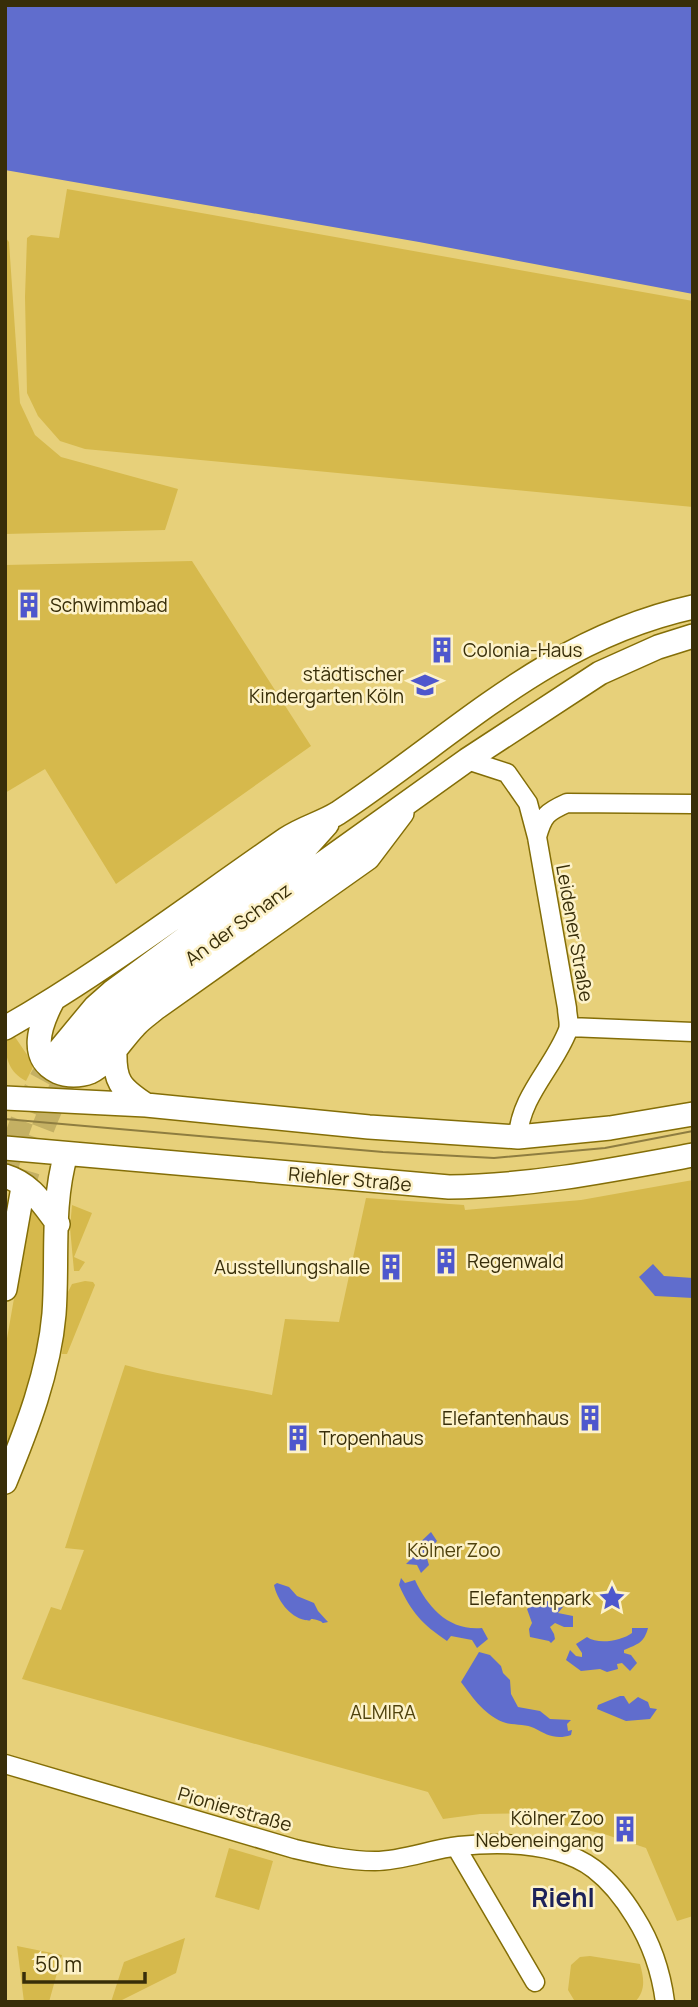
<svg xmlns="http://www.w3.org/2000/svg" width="698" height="2007" font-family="Manrope,sans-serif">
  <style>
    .green { fill: #d6b94c }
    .water { fill: #606dcd }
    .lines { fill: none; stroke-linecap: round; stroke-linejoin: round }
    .major-tunnel { stroke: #c4b063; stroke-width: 23; stroke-dasharray: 23 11; stroke-linecap: butt }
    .minor-casing { stroke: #846e07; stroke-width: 21 }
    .major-casing { stroke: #846e07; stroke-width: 26 }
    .minor { stroke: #fff; stroke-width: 18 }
    .major { stroke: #fff; stroke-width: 23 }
    .tram { stroke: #8e7d40; stroke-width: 2 }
    .labels { text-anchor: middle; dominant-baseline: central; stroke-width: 5; stroke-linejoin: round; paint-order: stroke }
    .poi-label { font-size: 19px; fill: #382e09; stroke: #fdf2c9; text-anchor: end }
    .street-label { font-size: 19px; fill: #382e09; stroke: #fdf2c9 }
    .park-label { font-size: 19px; fill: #4f420d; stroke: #fdf2c9 }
    .district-label { font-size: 26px; font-weight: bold; fill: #1d225a; stroke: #fdf2c9 }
  </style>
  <rect width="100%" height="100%" fill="#e7d07a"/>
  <path class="green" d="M67 189 693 301V507L85 449 60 441 38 416 27 393 25 297 27 238 31 235 59 238Z
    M5 237 9 242 20 403 35 435 61 457 178 489 165 530 5 534Z
    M192 561 311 746 116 884 45 769 5 793V565Z
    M15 1037 34 1065 26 1081C9 1072 6 1059 5 1042Z
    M693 1180V1916L677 1921 646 1848 604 1834 564 1825 557 1813 480 1814 443 1819 428 1792 22 1679 51 1607 61 1610 84 1550 65 1548 125 1365C173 1378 223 1385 272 1395L285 1319 339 1322 366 1198 464 1205 465 1210 581 1200Z
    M31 1201 38 1207 46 1227V1326L5 1467V1350Z
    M72 1205 92 1213 74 1257 85 1262 79 1271H74L70 1228Z
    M85 1281 93 1282 95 1285 67 1354H62L67 1294 72 1284Z
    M229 1848 273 1861 259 1910 215 1897Z
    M185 1938 176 1973 118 2002H111L124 1962Z
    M17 1946 62 1955 49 2002H24Z
    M590 1956 640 1964C644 1979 646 1990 635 2002L574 2000 568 1990 571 1965 580 1957Z"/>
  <path class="water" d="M5 5H693V294L419 242 5 170Z
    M653 1264 664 1276 693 1278V1298L655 1296 639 1277Z
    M431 1532 437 1541 426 1555 429 1565 421 1573 417 1565 406 1564 414 1556 415 1547Z
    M401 1578 405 1583 415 1580C428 1608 449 1631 482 1628L488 1639 477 1648 472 1640 451 1636 447 1641C422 1624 411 1612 399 1585Z
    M277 1583 289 1587 297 1596 314 1603 318 1611 328 1622C318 1624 327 1623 317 1620 305 1617 316 1622 305 1620 289 1617 277 1599 274 1585Z
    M555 1598 563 1607 558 1613 573 1616V1627H564L555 1623 550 1627 554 1634 555 1639 551 1643 549 1641 530 1637 529 1629 532 1623 527 1609 540 1599 545 1602Z
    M632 1628H648C644 1643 638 1644 624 1650V1653L631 1655 637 1663 630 1671 622 1663 617 1664 618 1669 607 1672 600 1669 581 1671 566 1660 570 1650 576 1656 582 1657V1653L576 1644 587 1637C598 1645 621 1641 632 1633Z
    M479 1652 490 1655 501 1666 503 1673 510 1680 511 1694 518 1707 540 1711 550 1719 571 1720 567 1724 568 1731 572 1730 571 1735C556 1740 547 1735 534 1728 527 1724 515 1725 506 1723 486 1717 473 1698 461 1682Z
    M620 1696H624L629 1704 638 1697 648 1702 650 1708 657 1709 650 1719 626 1721 597 1709 598 1705Z"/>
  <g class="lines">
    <path class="major-tunnel" d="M5 1175C16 1132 31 1090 56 1054
      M22 1193C34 1148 50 1105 73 1065"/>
    <g class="minor-casing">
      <path id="minor" d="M467 760 507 773 528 803 537 837 567 1008C567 1015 570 1023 568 1030 554 1067 520 1096 518 1137
        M537 837C543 815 547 812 567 803L693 804
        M569 1027 693 1032
        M5 1764 295 1849C321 1855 348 1861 375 1861 403 1861 431 1849 459 1846 501 1842 558 1842 594 1869 611 1882 624 1899 635 1917 652 1944 661 1971 665 2002
        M456 1847 535 1982"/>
    </g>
    <g class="major-casing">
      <path id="major" d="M52 1002C40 1025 28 1058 58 1072 67 1076 80 1076 90 1072 109 1063 121 1040 135 1026 141 1019 149 1014 156 1008L368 858 402 813
        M5 1028C103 972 193 903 286 839 302 828 322 823 338 813 457 734 548 639 693 607
        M115 1050C114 1081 120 1088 146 1105
        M56 1054 95 1007 112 992 301 853 327 824
        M73 1065 109 1022 158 981 467 760 600 673 658 647 693 636
        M5 1098 146 1105 369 1127 518 1137 610 1128 693 1114
        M5 1148 449 1187C532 1186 612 1170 693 1155
        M5 1176C31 1184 42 1203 58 1224
        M5 1289 22 1193
        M5 1482C27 1429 49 1372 54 1314 58 1261 51 1205 66 1154"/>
    </g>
    <use href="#minor" class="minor"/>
    <use href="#major" class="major"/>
    <path class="tram" d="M5 1119 383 1152 494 1158 605 1148 693 1131"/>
  </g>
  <defs>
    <g id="building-bare" transform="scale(2.1)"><path d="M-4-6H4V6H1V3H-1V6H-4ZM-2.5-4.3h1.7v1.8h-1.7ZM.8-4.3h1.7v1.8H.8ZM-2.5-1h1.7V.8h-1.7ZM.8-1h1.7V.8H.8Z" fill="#4e57cd" stroke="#fdf2c9" stroke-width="2.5" paint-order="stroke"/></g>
    <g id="school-bare" transform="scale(2.1)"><path d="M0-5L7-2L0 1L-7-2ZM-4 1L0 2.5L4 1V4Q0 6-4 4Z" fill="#4e57cd" stroke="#fdf2c9" stroke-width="2.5" paint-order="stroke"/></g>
    <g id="sight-bare" transform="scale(2.1)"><path d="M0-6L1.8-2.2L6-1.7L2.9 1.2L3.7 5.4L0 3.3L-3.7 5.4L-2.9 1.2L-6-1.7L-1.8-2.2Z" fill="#4e57cd" stroke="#fdf2c9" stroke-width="2.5" paint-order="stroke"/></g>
  </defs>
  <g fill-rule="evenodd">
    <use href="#building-bare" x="29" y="605"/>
    <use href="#building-bare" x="442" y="650"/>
    <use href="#school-bare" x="425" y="685"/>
    <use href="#building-bare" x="446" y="1261"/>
    <use href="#building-bare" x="391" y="1267"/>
    <use href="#building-bare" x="590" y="1418"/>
    <use href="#building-bare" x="298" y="1438"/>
    <use href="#sight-bare" x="612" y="1598"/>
    <use href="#building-bare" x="625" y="1829"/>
  </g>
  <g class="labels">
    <g class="poi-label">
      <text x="50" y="605" text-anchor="start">Schwimmbad</text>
      <text x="463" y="650" text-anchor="start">Colonia-Haus</text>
      <text x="404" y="674">städtischer<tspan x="404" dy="22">Kindergarten Köln</tspan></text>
      <text x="467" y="1261" text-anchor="start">Regenwald</text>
      <text x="370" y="1267">Ausstellungshalle</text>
      <text x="569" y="1418">Elefantenhaus</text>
      <text x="319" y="1438" text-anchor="start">Tropenhaus</text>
      <text x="591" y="1598">Elefantenpark</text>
      <text x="604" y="1818">Kölner Zoo<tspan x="604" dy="22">Nebeneingang</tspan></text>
    </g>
    <g class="street-label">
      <text transform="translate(238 924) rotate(-36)">An der Schanz</text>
      <text transform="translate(575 933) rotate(80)">Leidener Straße</text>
      <text transform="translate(350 1179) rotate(5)">Riehler Straße</text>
      <text transform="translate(235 1809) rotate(16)">Pionierstraße</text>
    </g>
    <g class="park-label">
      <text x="454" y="1550">Kölner Zoo</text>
      <text x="383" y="1712">ALMIRA</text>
    </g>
    <g class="district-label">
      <text x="563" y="1897">Riehl</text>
    </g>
  </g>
  <rect width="698" height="2007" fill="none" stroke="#382e09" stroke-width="14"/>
  <path d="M24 1972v10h121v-10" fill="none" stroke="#382e09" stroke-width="3.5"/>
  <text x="35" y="1972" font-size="21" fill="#382e09" stroke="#fdf2c9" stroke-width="5" paint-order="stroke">50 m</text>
</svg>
